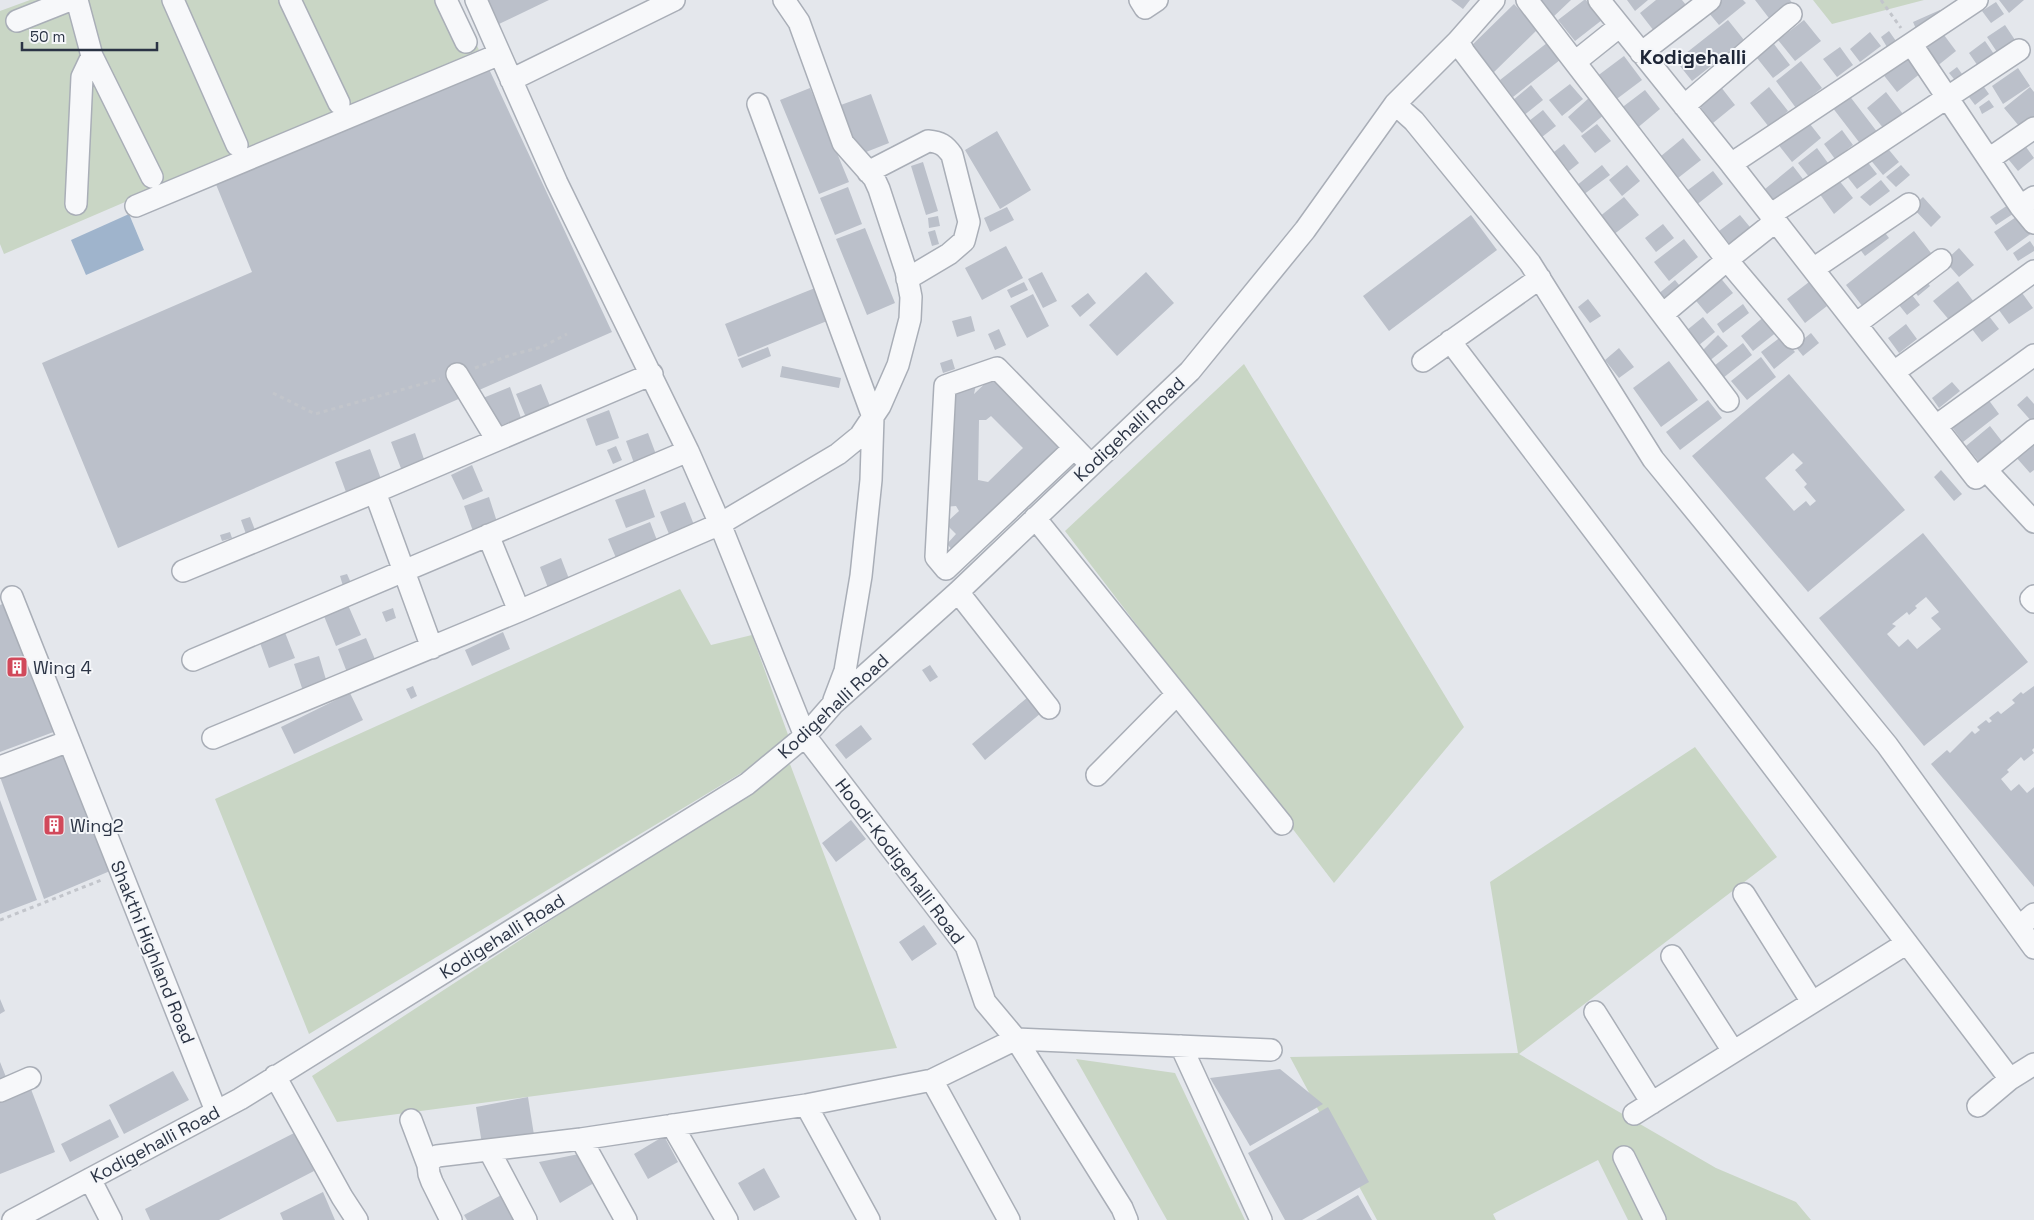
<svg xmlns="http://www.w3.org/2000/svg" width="2034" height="1220" font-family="'Space Grotesk',sans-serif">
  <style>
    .green { fill: #c9d6c5 }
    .water { fill: #9fb4cc }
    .building { fill: #bbc0ca; fill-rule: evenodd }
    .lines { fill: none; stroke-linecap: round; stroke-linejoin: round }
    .minor-casing { stroke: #a9aeb7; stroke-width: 24 }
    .path { stroke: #c2c5cb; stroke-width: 3; stroke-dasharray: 4 4; stroke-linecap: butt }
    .minor { stroke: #f7f8fa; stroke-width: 21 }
    .labels { text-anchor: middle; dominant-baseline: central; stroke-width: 4; stroke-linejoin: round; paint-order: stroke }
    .street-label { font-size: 18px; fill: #2b3445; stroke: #f4f6f9 }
    .poi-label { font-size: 18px; fill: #2b3445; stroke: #f4f6f9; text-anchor: start }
    .quarter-label { font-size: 20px; font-weight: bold; fill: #1d2536; stroke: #f4f6f9 }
  </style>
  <rect width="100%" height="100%" fill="#e4e7ec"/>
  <path class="green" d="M30 0H456L479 50 4 254 0 244V11Z
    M1813 0H1924L1832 24Z
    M1244 364 1464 727 1334 883 1065 531Z
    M680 589 711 645 752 635 791 743 309 1034 215 799Z
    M1695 747 1777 857 1519 1054 1716 1168 1796 1202 1811 1220H1628L1598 1160 1493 1214 1496 1220H1377L1290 1057 1518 1053 1490 882Z
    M790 764 897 1048 337 1122 312 1076Z
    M1076 1059 1175 1073 1245 1220H1167Z"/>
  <path class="water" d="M129 214 144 250 86 275 71 240Z"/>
  <path class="building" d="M487 0H549L499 24Z
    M1451 0H1470L1463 9Z
    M1535 0H1571L1551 19Z
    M1584 0H1586L1602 20 1575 41 1558 20Z
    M1627 0H1648L1635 11Z
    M1656 0H1682L1686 5 1654 31 1640 13Z
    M1711 0H1743L1746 3 1719 25 1703 6Z
    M1755 0H1790L1794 5 1772 22Z
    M1999 0H2024L2009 13Z
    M1996 2 2004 14 1991 23 1982 11Z
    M1514 4 1538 29 1492 74 1468 49Z
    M1940 10 1944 18 1917 31 1913 22Z
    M1728 20 1744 40 1692 81 1676 61Z
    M1804 20 1821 41 1795 61 1778 40Z
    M2005 25 2019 46 2001 58 1987 37Z
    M1889 31 1896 41 1887 47 1881 37Z
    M1941 31 1956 51 1936 67 1920 48Z
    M1870 32 1881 46 1860 62 1850 49Z
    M1552 39 1565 56 1513 97 1500 80Z
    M1985 41 1996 57 1980 69 1969 53Z
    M1774 44 1790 65 1773 78 1757 58Z
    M1840 47 1853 65 1837 77 1823 59Z
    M1906 55 1921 73 1897 92 1882 73Z
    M1624 56 1642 80 1614 101 1596 77Z
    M1801 61 1822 88 1796 108 1776 81Z
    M1957 67 1965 78 1958 84 1949 73Z
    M2018 68 2030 86 2003 104 1992 86Z
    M489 69 612 332 118 548 42 363 252 272 215 182Z
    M1717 82 1735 105 1713 123 1695 100Z
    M1570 84 1583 99 1562 116 1549 100Z
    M1531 85 1543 100 1523 116 1512 101Z
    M1769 87 1788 111 1769 127 1750 103Z
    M1984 87 1989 94 1975 105 1969 97Z
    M2030 87 2034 92V123L2024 132 2004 108Z
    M810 88 849 182 819 194 780 100Z
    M1645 90 1660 109 1636 129 1620 109Z
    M1845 90 1878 133 1862 146 1829 103Z
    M1886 92 1903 114 1884 129 1867 108Z
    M871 94 889 143 856 156 838 106Z
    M1590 97 1605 114 1582 133 1568 117Z
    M1989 100 1994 107 1982 114 1979 107Z
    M1543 110 1556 126 1542 137 1529 121Z
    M1806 119 1821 138 1792 162 1777 143Z
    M1597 124 1611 141 1595 153 1581 136Z
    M1842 130 1853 145 1835 159 1824 144Z
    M997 131 1031 190 1000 209 965 150Z
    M1683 138 1701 160 1678 178 1661 156Z
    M2021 140 2034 158 2018 171 2004 154Z
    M1564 144 1579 163 1569 171 1554 152Z
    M1885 145 1899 162 1883 175 1869 158Z
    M1817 148 1828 163 1810 178 1798 163Z
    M1866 160 1877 174 1857 189 1846 175Z
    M923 162 938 211 926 215 911 166Z
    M1602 165 1610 175 1583 195 1576 186Z
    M1627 165 1640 181 1622 196 1609 180Z
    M1901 165 1910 175 1896 187 1886 177Z
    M1793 166 1806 183 1778 206 1765 189Z
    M1713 171 1723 184 1695 206 1684 193Z
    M1838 179 1853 198 1834 214 1819 193Z
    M1881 180 1890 191 1870 206 1860 197Z
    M848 187 862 224 835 235 820 198Z
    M1624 197 1639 215 1613 235 1599 217Z
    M1923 197 1941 217 1931 227 1912 207Z
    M2014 201 2019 210 1996 225 1990 217Z
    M1007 207 1014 220 990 232 984 218Z
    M1471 215 1497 250 1389 331 1363 296Z
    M1740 215 1754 232 1733 248 1719 231Z
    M2019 215 2032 233 2007 251 1994 232Z
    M938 216 940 226 929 228 928 218Z
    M1663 224 1674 238 1656 252 1645 238Z
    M1880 226 1889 238 1865 256 1856 244Z
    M865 228 895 303 867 315 836 239Z
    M935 230 939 244 932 246 928 232Z
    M1914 231 1931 253 1863 307 1846 285Z
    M1684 239 1698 257 1669 281 1654 262Z
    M2030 241 2034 247V251L2018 261 2013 253Z
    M1006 246 1023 278 982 300 965 268Z
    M1959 248 1974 265 1959 277 1945 261Z
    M1042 272 1057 301 1043 308 1028 279Z
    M1146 272 1174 303 1117 356 1089 325Z
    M1718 275 1733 293 1707 314 1692 296Z
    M1925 279 1930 286 1918 296 1913 289Z
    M1675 280 1684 291 1666 306 1657 295Z
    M1958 281 1974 302 1950 321 1933 301Z
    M1024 282 1028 290 1011 298 1007 290Z
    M1809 282 1827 306 1805 323 1787 299Z
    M820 286 832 319 738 357 725 324Z
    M1908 290 1920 305 1907 315 1895 300Z
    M2020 290 2033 308 2009 324 1996 306Z
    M1088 293 1096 303 1080 317 1071 306Z
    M1033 294 1049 326 1027 338 1010 306Z
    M1588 299 1601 316 1590 323 1578 307Z
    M1743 304 1749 313 1723 333 1717 324Z
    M1985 311 1999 329 1982 342 1968 324Z
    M1766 315 1778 331 1753 351 1741 336Z
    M971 316 975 331 957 337 952 321Z
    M1703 317 1715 332 1693 350 1681 335Z
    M1906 324 1917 339 1899 353 1888 338Z
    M999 329 1006 345 995 350 988 334Z
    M1811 333 1819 343 1803 356 1795 346Z
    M1718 335 1728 346 1708 362 1700 353Z
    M1782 336 1795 352 1774 369 1761 352Z
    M1743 343 1752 355 1723 378 1714 366Z
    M768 347 771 356 742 368 738 359Z
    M1619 348 1634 367 1619 378 1605 360Z
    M1761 357 1776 377 1747 400 1731 381Z
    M952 359 955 369 943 373 940 363Z
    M1669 361 1698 400 1661 427 1633 388Z
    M782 366 841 378 839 388 780 377Z
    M996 373 1068 448 957 555 947 544 956 534 949 527 948 521 959 511 956 506 943 507 951 389 976 385 974 394ZM991 416 1023 448 988 482 978 480 979 420H986Z
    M1789 374 1905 510 1808 592 1692 456ZM1793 453 1803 463 1795 470 1807 484 1804 487 1816 501 1810 506 1806 501 1794 511 1765 478Z
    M1952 382 1960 391 1939 408 1932 398Z
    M541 384 552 411 528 422 516 394Z
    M510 387 521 418 494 428 483 398Z
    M1985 395 1999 414 1963 442 1949 423Z
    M2027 396 2034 404V424L2017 405Z
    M1708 400 1722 418 1680 450 1666 432Z
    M609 410 619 438 596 446 586 419Z
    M1990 426 2004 444 1980 463 1966 446Z
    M415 433 425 462 402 471 391 442Z
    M648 433 657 457 635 466 626 441Z
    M2034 440V470L2030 473 2015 456Z
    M616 446 622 460 613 464 607 450Z
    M370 449 381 479 346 492 335 462Z
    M472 465 483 491 463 500 451 475Z
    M1941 470 1962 494 1954 501 1934 477Z
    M645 489 655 517 626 528 615 500Z
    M489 497 498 525 474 534 464 506Z
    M685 502 696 530 671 539 660 512Z
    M250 517 255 530 246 534 241 520Z
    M650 522 660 548 619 565 608 539Z
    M230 532 232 538 222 541 220 535Z
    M1923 533 2028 662 1924 746 1819 618ZM1926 597 1939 612 1931 618 1941 629 1917 649 1908 639 1899 647 1887 634 1896 626 1892 624 1907 612 1909 615 1917 608 1915 606Z
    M561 558 571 584 550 593 540 567Z
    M347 574 351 583 343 586 340 576Z
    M9 601 59 730 0 752V605Z
    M348 605 361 635 336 646 324 616Z
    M393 608 396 618 386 622 382 612Z
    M284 630 295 658 269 668 259 640Z
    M503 632 510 649 472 666 465 650Z
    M366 638 377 664 348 675 338 649Z
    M319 656 327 683 303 691 294 664Z
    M930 665 938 677 930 682 922 670Z
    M413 686 417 696 411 699 406 689Z
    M2034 686V748L2032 750 2034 753 2024 761 2021 757 2007 770 2009 772 2001 779 2011 791 2019 784 2027 793 2034 787V887L1931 764 1947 750 1950 753 1972 731 1975 734 1980 730 1977 727 1986 720 1989 723 1992 721 1989 718 1998 711 2001 714 2015 703 2012 700 2021 692 2023 694Z
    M350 693 363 720 294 754 281 727Z
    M1028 697 1041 713 985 760 972 744Z
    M861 725 872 739 846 759 835 745Z
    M63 750 110 871 44 899 0 777Z
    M0 800 37 900 0 914Z
    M851 820 866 839 836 862 822 843Z
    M924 925 937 944 912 961 899 942Z
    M0 999 5 1011 0 1014Z
    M0 1062 8 1082 0 1085Z
    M1280 1069 1323 1104 1250 1146 1210 1078Z
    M173 1071 189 1100 124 1134 109 1105Z
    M29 1084 55 1152 0 1174V1095Z
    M528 1097 534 1135 482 1144 476 1107Z
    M1328 1107 1369 1182 1302 1220H1285L1248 1153Z
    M110 1119 119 1137 70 1162 61 1144Z
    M298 1131 314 1171 219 1220H150L145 1209Z
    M664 1136 678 1162 648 1179 634 1154Z
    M584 1153 599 1180 560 1203 539 1162Z
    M764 1168 780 1197 754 1211 738 1183Z
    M323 1192 335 1220H283L280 1213Z
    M505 1193 520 1220H467L464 1215Z
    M1358 1195 1372 1220H1316Z"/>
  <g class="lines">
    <g class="minor-casing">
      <path id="minor" d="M77 0 92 56 152 177
        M173 0 237 145
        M290 0 339 103
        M446 0 466 42
        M476 0 557 183 688 451 720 524 805 736 966 946 985 1002 1016 1039 1122 1208 1127 1220
        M1140 0 1145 8 1157 0
        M1527 0 1727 260 1793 338
        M1599 0 1731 164 1977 0
        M17 21 70 0
        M1458 41 1464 52 1728 401
        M1912 45 2020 206 2034 197
        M1641 53 1710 0
        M1575 62 1620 26
        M511 80 674 0
        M758 104 873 417 871 480 861 576 845 671 834 700
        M1395 104 1414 121 1530 263 1653 459 1887 745 2034 948
        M1684 106 1791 14
        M1989 159 2034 128
        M1731 164 1976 478 2034 430
        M868 172 928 141C940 142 945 145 952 155L969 222 964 241 949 254 907 279
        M76 204 82 77 92 56
        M136 206 500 54
        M2020 206 2034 223
        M1770 215 2019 50
        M1813 269 1909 204
        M1663 314 1727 260 1776 221
        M1856 324 1941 260
        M1450 341 2010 1079
        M1423 361 1540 278
        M1894 372 2034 271
        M457 374 497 440
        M1936 426 2034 355
        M1074 448 946 569 936 557 945 386 997 368 1091 465
        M1986 470 2034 522
        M375 492 432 648
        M1035 518 1282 824
        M488 535 519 611
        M183 571 375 492 652 374
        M958 592 1049 708
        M2034 596 2031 599 2034 602
        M12 597 216 1111
        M193 660 688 451
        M213 738 519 611 720 524 838 454 860 436 880 406 898 365 910 319 911 297 906 271 879 189 874 178 843 143 799 22 784 0
        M0 767 69 741
        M1097 775 1177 694
        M1744 894 1812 1002
        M2019 927 2034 914
        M1672 956 1733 1051
        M1595 1012 1652 1103
        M1181 1046 1261 1220
        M275 1076 342 1197 357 1220
        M932 1080 1009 1220
        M0 1091 30 1078
        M806 1105 869 1220
        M1978 1106 2010 1079 2034 1064
        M1634 1114 1907 943
        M411 1120 428 1165 429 1174 432 1182 451 1220
        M672 1125 727 1220
        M581 1139 626 1220
        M489 1150 526 1220
        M1624 1157 1655 1220
        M428 1165 431 1160 437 1156 581 1139 806 1105 932 1080 1016 1039 1271 1050
        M90 1179 111 1220
        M13 1220 240 1099 747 784 805 736 833 704 958 592 1190 371 1305 230 1395 104 1458 41 1494 0"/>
    </g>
    <path class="path" d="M1881 0 1901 28
      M475 368 511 355 542 347 567 334
      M273 393 315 414 440 379
      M0 920 104 879"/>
    <use href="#minor" class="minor"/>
  </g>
  <defs>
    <g id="building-square" transform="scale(1.125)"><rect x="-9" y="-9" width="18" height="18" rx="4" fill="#d1495b" stroke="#f4f6f9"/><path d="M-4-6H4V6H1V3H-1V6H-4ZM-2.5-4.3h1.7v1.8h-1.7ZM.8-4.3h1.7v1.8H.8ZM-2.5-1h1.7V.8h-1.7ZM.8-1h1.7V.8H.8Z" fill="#fff"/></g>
  </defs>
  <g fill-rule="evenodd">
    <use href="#building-square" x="17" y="667"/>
    <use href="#building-square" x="54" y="825"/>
  </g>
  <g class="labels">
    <g class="street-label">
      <text transform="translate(1129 429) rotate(-43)">Kodigehalli Road</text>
      <text transform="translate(833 706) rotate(-43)">Kodigehalli Road</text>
      <text transform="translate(900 861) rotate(53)">Hoodi-Kodigehalli Road</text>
      <text transform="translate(502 936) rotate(-32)">Kodigehalli Road</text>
      <text transform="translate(153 952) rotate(68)">Shakthi Highland Road</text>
      <text transform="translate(155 1144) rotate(-28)">Kodigehalli Road</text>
    </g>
    <g class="poi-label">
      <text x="33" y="667">Wing 4</text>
      <text x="70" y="825">Wing2</text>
    </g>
    <g class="quarter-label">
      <text x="1693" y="57">Kodigehalli</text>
    </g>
  </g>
  <path d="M22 42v8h135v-8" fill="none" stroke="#2b3445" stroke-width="2.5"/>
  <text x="30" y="42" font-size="15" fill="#2b3445" stroke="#f4f6f9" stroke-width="4" paint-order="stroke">50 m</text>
</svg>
